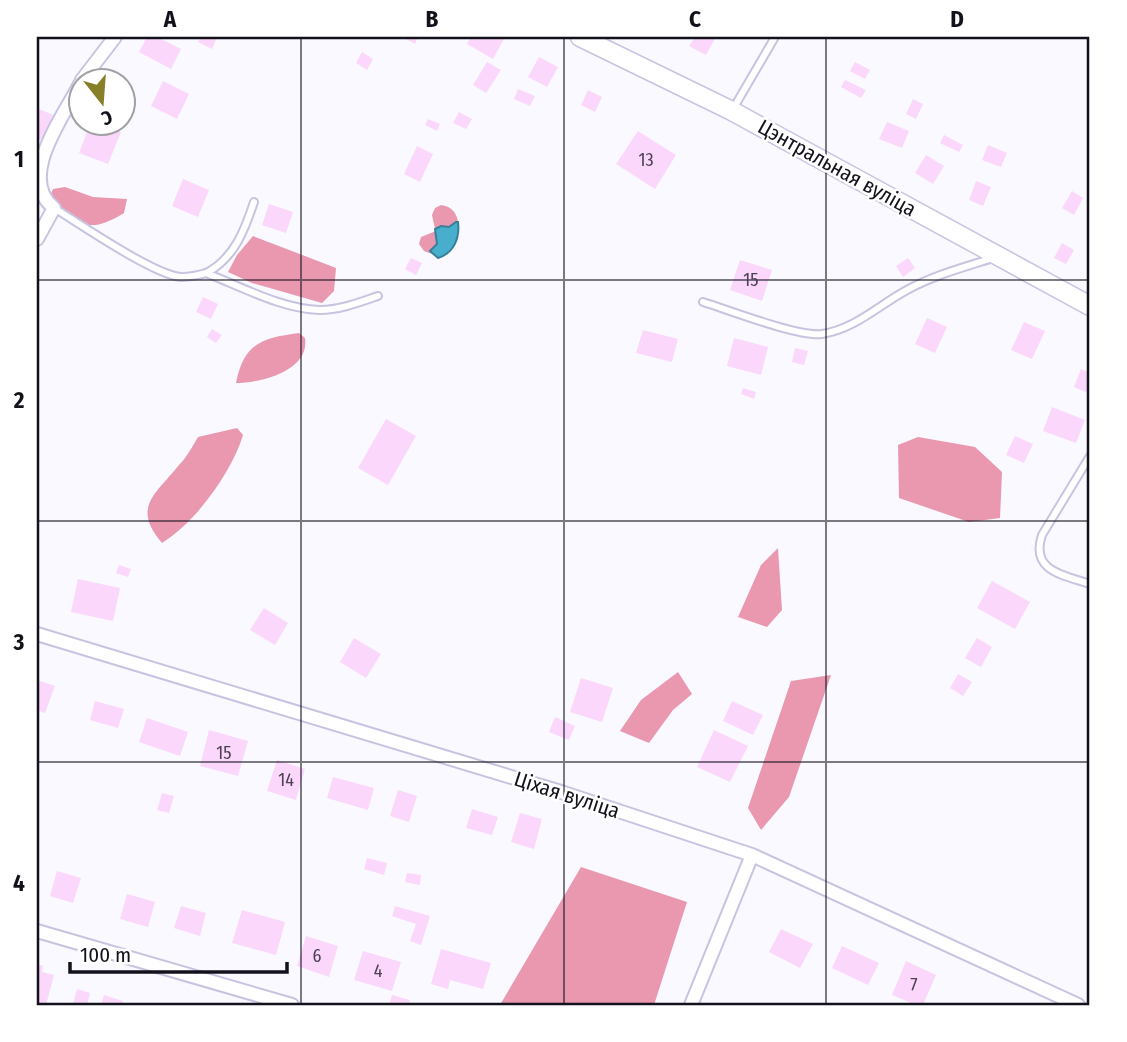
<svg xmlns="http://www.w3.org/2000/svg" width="1127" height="1042" font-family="'Fira Sans Condensed',sans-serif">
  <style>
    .forest { fill: #ea97b0 }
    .water { fill: #47afcd; stroke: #378098; stroke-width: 2 }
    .building { fill: #fbd7fc }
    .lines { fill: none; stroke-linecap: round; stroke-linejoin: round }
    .lane-casing { stroke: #c7c4e1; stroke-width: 10 }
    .street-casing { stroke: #c7c4e1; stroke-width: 16 }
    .secondary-casing { stroke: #c7c4e1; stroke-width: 21 }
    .lane { stroke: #fff; stroke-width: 6 }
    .street { stroke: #fff; stroke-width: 12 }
    .secondary { stroke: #fff; stroke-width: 18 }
    .grid { fill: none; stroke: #13111b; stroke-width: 2; stroke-opacity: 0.55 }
    .labels { text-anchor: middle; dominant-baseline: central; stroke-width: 5; stroke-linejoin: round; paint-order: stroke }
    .number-label { font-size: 18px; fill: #4d4253 }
    .street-label { font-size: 21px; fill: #13111b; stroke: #fff }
    .neatline { fill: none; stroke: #13111b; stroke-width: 2.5 }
    .grid-label { font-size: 23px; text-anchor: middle; font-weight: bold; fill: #13111b }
  </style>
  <rect width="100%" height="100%" fill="#f9f9ff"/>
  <path class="forest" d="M65 187 93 197 127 199 124 213C86 236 79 224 50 196L53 189Z
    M441 205C451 206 457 213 458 222L449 227 441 226 435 229 432 215 435 208Z
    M436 231 437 244 430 251 432 254 424 251 419 244 421 237Z
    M253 236 336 268 334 291 322 303 252 283 228 272 237 255Z
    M299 333 305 338C310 371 261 383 236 383 244 343 262 338 299 333Z
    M237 428 243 435C232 472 195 523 162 543 131 507 156 494 179 465 187 457 192 447 198 437Z
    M918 437 975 447 1002 472 1000 518 969 522 899 498 898 445Z
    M778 548 782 610 767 627 738 617 761 565Z
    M678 672 692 694 673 710 649 743 620 731 641 700Z
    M831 675 789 797 761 830 748 808 791 681Z
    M581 867 687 902 654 1005H500Z"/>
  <path class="water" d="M456 222H458C460 238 454 253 438 258L430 251 437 244 435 229 441 226 449 227Z"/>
  <path class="building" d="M147 37H157L181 49 171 69 139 52Z
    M201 37H217L212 49 198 42Z
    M402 37H418L415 44Z
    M471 37H505L493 59 467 44Z
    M695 37H716L706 55 689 46Z
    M362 52 373 59 367 70 356 63Z
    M539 57 558 67 547 87 528 77Z
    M487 62 501 70 486 93 473 85Z
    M855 62 870 70 865 79 850 71Z
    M845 80 866 90 861 98 841 87Z
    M163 81 189 94 177 119 151 106Z
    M518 89 535 96 530 106 514 99Z
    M588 90 602 97 595 112 581 105Z
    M913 99 923 104 916 119 906 114Z
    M37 108 53 115 41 140 37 138Z
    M459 112 472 119 466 129 453 123Z
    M428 119 440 124 437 131 425 125Z
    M91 122H98L121 132 108 164 79 153Z
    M887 122 909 131 902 148 879 139Z
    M638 131 676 155 655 189 616 164Z
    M944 135 963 145 959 152 940 143Z
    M988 145 1007 153 1001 167 982 160Z
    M417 146 433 154 420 182 404 174Z
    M926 155 944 166 933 184 915 173Z
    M183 179 209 190 198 217 172 206Z
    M976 181 991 187 983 206 969 200Z
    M1072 191 1083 198 1074 215 1062 208Z
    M269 204 293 212 286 233 262 225Z
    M1062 243 1074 250 1066 264 1054 258Z
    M411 258 422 263 416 275 405 269Z
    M908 258 915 268 903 277 896 266Z
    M740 260 772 270 762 301 730 290Z
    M203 297 218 304 211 319 196 312Z
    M927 318 947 327 935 353 915 344Z
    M1024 322 1045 331 1032 359 1011 350Z
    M212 329 222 335 216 343 207 337Z
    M643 330 678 339 672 362 636 353Z
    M734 338 768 347 761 375 727 366Z
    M795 348 808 351 804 365 792 362Z
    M1081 369 1090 373V394L1074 387Z
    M743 388 756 392 754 399 741 394Z
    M1052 407 1085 420 1076 443 1043 431Z
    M386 419 416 436 388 485 358 468Z
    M1015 436 1033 444 1024 463 1006 455Z
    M119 565 131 569 128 577 116 573Z
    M78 579 120 588 113 621 71 612Z
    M992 581 1030 602 1015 629 977 608Z
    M264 608 288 623 275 645 250 630Z
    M354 638 381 654 366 678 340 662Z
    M977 638 992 647 981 667 965 658Z
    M958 674 972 682 963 696 950 688Z
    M581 678 613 688 602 722 570 712Z
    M37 680 55 686 45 713 37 710Z
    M95 701 124 709 118 728 90 720Z
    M732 701 763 715 753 735 723 721Z
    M555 717 575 726 569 740 549 732Z
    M147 718 188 732 180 756 139 742Z
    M209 730 248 741 238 776 200 766Z
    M714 730 748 746 730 782 697 767Z
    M277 760 305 769 296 800 267 791Z
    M333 777 374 788 368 810 327 798Z
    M398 790 417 796 409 822 390 816Z
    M162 793 174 796 169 813 157 810Z
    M472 809 498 817 492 835 466 828Z
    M520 813 542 819 534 849 511 842Z
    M367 858 387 863 384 875 364 869Z
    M57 871 81 878 73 903 50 896Z
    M407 873 421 875 420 885 405 882Z
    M127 894 155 902 148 927 120 919Z
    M181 906 206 913 200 936 174 928Z
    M395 906 430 916 421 945 410 941 416 924 392 916Z
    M242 910 285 922 276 955 232 943Z
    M781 929 813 944 800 968 769 952Z
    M306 936 338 946 329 977 297 966Z
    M842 946 879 963 868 985 832 968Z
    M441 949 491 963 483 989 450 980 448 989 431 984Z
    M363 951 401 962 392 991 354 980Z
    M906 961 936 975 923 1005H916L892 995Z
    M37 964 43 966 42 972 54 975 46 1005H37Z
    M77 989 90 993 87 1005 73 1004Z
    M104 995 123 1001 122 1005H101Z
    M392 995 410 1000 408 1005H389Z"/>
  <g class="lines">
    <g class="lane-casing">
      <path id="lane" d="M733 109 775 37
        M54 208C80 224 154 275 181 277 188 277 202 275 208 272 235 257 245 229 254 202
        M206 273C242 287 282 309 320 310 340 310 360 302 378 296
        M703 302C729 310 798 337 822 334 855 329 879 305 907 290 934 275 965 267 993 258
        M1090 456 1042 535C1030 571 1063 575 1090 584"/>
    </g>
    <g class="street-casing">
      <path id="street" d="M82 80 115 37
        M37 239 54 208C16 178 64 116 80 84
        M37 634 561 792 752 855 1078 1005
        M37 931 292 1005
        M691 1005 752 855"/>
    </g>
    <g class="secondary-casing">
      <path id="secondary" d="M580 37 732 111 1090 306"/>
    </g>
    <use href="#lane" class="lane"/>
    <use href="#street" class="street"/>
    <use href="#secondary" class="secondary"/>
  </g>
  <path class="grid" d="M301 37V1005M564 37V1005M826 37V1005M37 280H1090M37 521H1090M37 762H1090"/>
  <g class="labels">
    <g class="number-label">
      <text x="646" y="160">13</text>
      <text x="751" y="280">15</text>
      <text x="224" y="753">15</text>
      <text x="286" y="780">14</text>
      <text x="317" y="956">6</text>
      <text x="378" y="971">4</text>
      <text x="914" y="985">7</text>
    </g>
    <g class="street-label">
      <text transform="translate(837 168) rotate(29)">Цэнтральная вуліца</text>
      <text transform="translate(567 795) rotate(18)">Ціхая вуліца</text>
    </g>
  </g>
  <rect width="1127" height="1042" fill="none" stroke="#ffffff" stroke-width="77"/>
  <g transform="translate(102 102) rotate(163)"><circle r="33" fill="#ffffff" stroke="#a1a0a4" stroke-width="2"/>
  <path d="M0-5L12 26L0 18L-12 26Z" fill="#878028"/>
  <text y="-10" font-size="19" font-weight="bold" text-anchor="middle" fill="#13111b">С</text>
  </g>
  <path d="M70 962v10h217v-10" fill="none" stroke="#13111b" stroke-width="3.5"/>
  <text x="80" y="962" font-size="21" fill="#13111b" stroke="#ffffff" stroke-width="5" paint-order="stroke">100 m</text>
  <rect x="38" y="38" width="1050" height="966" class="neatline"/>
  <g class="grid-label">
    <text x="170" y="27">A</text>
    <text x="432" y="27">B</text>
    <text x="695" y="27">C</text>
    <text x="957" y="27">D</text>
    <text x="19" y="167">1</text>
    <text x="19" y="408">2</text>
    <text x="19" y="650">3</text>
    <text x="19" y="891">4</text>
  </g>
</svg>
